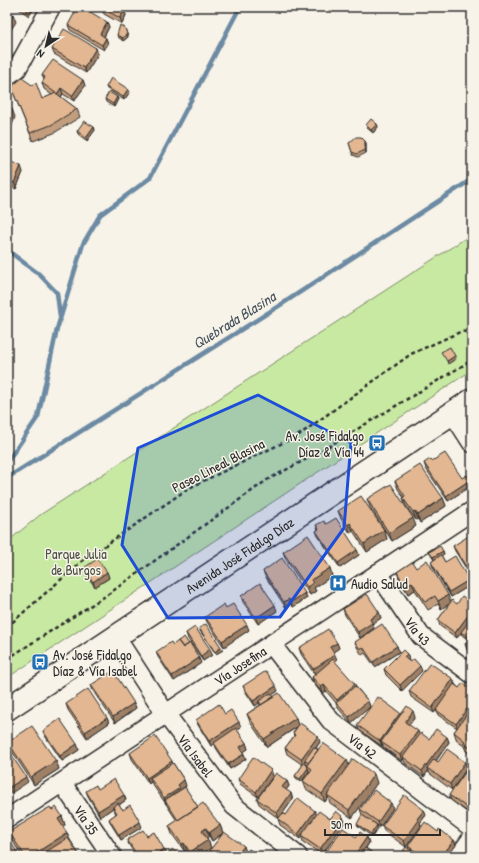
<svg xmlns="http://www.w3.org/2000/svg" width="479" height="863" font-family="'Patrick Hand',sans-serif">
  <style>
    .green { fill: #c8e9a2; stroke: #7a8a66 }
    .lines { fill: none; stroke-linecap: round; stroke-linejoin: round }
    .stream { stroke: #6c8aa3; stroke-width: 4.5 }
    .street-casing { stroke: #2b2b2b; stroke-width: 21 }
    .secondary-casing { stroke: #2b2b2b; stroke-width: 25 }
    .path { stroke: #2b2b2b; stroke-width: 2.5; stroke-dasharray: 4 3; stroke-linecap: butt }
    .street { stroke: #f7f3e8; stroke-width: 18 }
    .secondary { stroke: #f7f3e8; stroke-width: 22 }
    .wall { fill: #c29d7e; stroke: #2b2b2b }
    .shaded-wall { fill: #9e8066; stroke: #2b2b2b }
    .building { fill: #e2b792; stroke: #2b2b2b }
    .marked { fill: #1d4ed8; fill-opacity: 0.2; stroke: #1d4ed8; stroke-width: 3; stroke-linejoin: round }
    .labels { text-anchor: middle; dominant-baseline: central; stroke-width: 3; stroke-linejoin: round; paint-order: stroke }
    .poi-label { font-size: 14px; fill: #2b2b2b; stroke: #f7f3e8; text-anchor: start }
    .street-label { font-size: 14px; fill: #2b2b2b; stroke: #f7f3e8 }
    .park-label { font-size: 14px; fill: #4a5143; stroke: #f7f3e8 }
    .water-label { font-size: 15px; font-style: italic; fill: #46525d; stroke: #f7f3e8 }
  </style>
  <rect width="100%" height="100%" fill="#f7f3e8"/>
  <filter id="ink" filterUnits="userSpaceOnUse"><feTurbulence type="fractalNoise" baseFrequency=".025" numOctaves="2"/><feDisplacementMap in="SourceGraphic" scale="8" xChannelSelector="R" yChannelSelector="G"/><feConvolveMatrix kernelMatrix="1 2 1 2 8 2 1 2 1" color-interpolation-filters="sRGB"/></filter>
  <g filter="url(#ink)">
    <path class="green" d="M472 234V370L7 678V542L40 515Z"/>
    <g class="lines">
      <path class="stream" d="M7 250 39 274 57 293 60 317
        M7 462 38 417 57 329 83 244 100 215 150 178 240 7
        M7 478 285 302 472 179"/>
      <g class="street-casing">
        <g id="street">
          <path d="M7 76 17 69 51 7"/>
          <path d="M452 412 472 443"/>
          <path id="s1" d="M378 573 421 636 472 674"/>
          <path id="s2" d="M115 636 165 713 234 806 298 856"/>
          <path id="s3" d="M272 645 331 721 472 828"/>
          <path id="s4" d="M62 783 112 856"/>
          <path id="s5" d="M7 819 472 511"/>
          <path d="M459 856 472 838"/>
        </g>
      </g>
      <g class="secondary-casing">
        <g id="secondary">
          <path id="s6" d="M7 709 472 400"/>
        </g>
      </g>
      <path class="path" d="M7 627 81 562 189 488 299 435 411 354 460 332 472 331
        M7 659 107 595 267 480 316 454 472 360"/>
      <use href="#street" class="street"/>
      <use href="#secondary" class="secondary"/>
    </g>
    <path class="wall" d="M16 7H35L29 16Z
      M97 7H123L122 9 124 10 126 15 122 24 104 14 102 10Z
      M107 22 109 27 104 37 106 38 108 44 104 50 70 30 68 25Z
      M125 28 128 37 123 41 118 37 117 35Z
      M96 48 98 54 86 73 54 54 52 49Z
      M42 75 83 80 85 86 74 101 63 94 61 97 77 109 80 117 54 133 33 141 11 87 32 85 42 99 52 95 44 89 42 83 44 80Z
      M106 87 130 92 124 100 107 89Z
      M117 97 118 99 114 107 106 102 105 99Z
      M377 124 378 127 373 133 367 128 366 125Z
      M94 127 95 130 87 141 78 134 77 131Z
      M349 143H366V153L358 157 353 155Z
      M7 160 23 172 16 189 7 185Z
      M424 463 462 478 470 480 472 485 448 501 426 469Z
      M395 481 443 498 446 506 420 523 418 519 416 520 406 506 403 498H404L398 489Z
      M367 499 416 526 392 541 370 507Z
      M338 511 384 530 387 539 367 552 353 531 350 533 341 519Z
      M472 523V536L468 526Z
      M316 525 357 550 359 555 340 568 318 536 316 531 318 529Z
      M472 538V578L455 551 453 546Z
      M443 551 444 554 441 555 445 562 469 580 471 585 451 597 433 567 431 562 434 560 429 552Z
      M283 552 330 568 332 576 314 588 316 591 310 595 286 560Z
      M84 568 107 572 109 578 95 587 86 574Z
      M416 568 451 602 472 618 470 620 472 622V654L467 650 465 644 468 640 462 635 461 633 457 638 440 626 438 620 450 603 441 609 438 604 428 610 415 590 408 594 400 581 397 572Z
      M263 571 305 593 307 598 293 607 291 604 286 608 265 576Z
      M241 596 277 611 258 624 243 602Z
      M226 608 249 630 224 647 207 622 205 617Z
      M343 609 379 612 381 618 372 624 374 628 360 638 345 615Z
      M199 628 223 650 216 654 200 631Z
      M186 633 212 655 203 661 188 639Z
      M355 642 397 646 399 652 375 667 365 653 362 655 357 647Z
      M337 643 339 648 333 652 337 660 335 662 368 701 370 707 351 723 338 708 336 703 326 691 323 693 314 683 312 677 315 675 301 654 299 648Z
      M173 645 201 663 174 681 158 657 156 652Z
      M409 659 408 660 422 671 402 691 386 675 384 669Z
      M453 679 455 684 459 688 472 690V755L466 751 464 746 457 741 454 732 457 728 438 715 436 710 434 713 411 697 409 691Z
      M91 685 134 703 136 708 115 723 93 691Z
      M243 686 278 691 272 695 274 697 296 718 298 726 320 742 316 748 349 765 377 783 352 818 330 803 328 797 325 802 306 789 303 781 310 772 309 771 301 782 296 778 295 776 303 765 287 754 285 748 294 736 293 733 297 727 267 747 250 722 247 714 260 705 259 703 255 706 245 691Z
      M66 704 107 718 109 723 87 738 68 710Z
      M225 714 241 727 237 730 246 743 248 749 243 752 246 759 230 769 216 748 215 744 211 746 198 725 196 720Z
      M401 715 415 717 409 725 419 735 429 739 447 737 449 742 436 761 438 762H465L467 768 452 790 429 773 428 771 424 777 405 763 403 758 402 761 383 747V745L382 746 359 730 357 725Z
      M43 731 77 744 79 750 62 761 45 736Z
      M8 742 56 761 59 769 34 785 11 750Z
      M130 753 173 763 184 780 186 786 184 787 198 807 220 825 223 833 246 852 243 856H212L210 850 223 834 212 841 209 836 207 838 208 840 211 848 199 856H190L187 851 185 852 172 834 169 826 177 821 166 804 152 784 151 782 149 784 132 759Z
      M271 770 273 776 258 797 240 784 238 779Z
      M472 773V815L451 800 449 795Z
      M287 781 289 786 286 790 293 799 283 813 286 815H316L345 822 322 855 303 842 302 837 300 839 280 825 278 819V818L259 804 257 799Z
      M86 791 124 795 126 800 119 805 123 810 142 827 121 840 111 824 109 819 116 814 113 808 100 817 88 796Z
      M393 808 380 827 362 815 360 809Z
      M52 810 62 816 65 825 62 826 67 833 69 838 80 856H22L12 840 9 832Z
      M426 815 420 823 421 826 406 847 384 831 382 826Z
      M357 824 377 825 378 828 372 837 358 826Z
      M438 832 454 840 456 845 448 856H405L403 851 409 849 408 846Z
      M147 836 164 849 167 854 163 856H136L129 845 127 840Z
      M356 837H367L369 843 366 848 376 856H328L326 852Z"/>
    <path class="shaded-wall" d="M26 7H35L29 16 26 8Z
      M124 10 126 15 122 24 120 18Z
      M13 14 16 22 7 36V23Z
      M107 22 109 27 102 40 100 34Z
      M127 34 128 37 123 41 122 38Z
      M106 38 108 44 104 50 102 45Z
      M96 48 98 54 86 73 84 68Z
      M83 80 85 86 74 101 72 96Z
      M61 88 63 94 59 99 57 94Z
      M128 89 130 92 124 100 123 97Z
      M117 97 118 99 114 107 113 104Z
      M12 109 15 117 7 139V123Z
      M377 124 378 127 373 133 371 130Z
      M94 127 95 130 87 141 86 138Z
      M365 141 366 143V153L365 150Z
      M21 166 23 172 16 189 14 183Z
      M455 356 456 359 448 364 447 361Z
      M470 480 472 485 448 501 446 496Z
      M443 498 446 506 420 523 418 515Z
      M415 511 418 519 416 520 413 512Z
      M413 518 416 526 392 541 389 533Z
      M350 523 353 531 350 533 348 525Z
      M384 530 387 539 367 552 364 544Z
      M357 550 359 555 340 568 338 563Z
      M443 551 444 554 434 560 433 557Z
      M330 568 332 576 314 588 316 591 310 595 307 587 311 580Z
      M107 572 109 578 95 587 93 582Z
      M469 580 471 585 451 597 449 592Z
      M412 582 415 590 408 594 405 586Z
      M305 593 307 598 293 607 291 602Z
      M448 595 451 603 441 609 438 601Z
      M289 599 291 604 286 608 284 602Z
      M275 605 277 611 258 624 256 618Z
      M472 610V618L457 638 455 633Z
      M379 612 381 618 372 624 374 628 360 638 358 632 370 619Z
      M247 625 249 630 224 647 222 641Z
      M337 643 339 648 332 653 330 647Z
      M397 646 399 652 375 667 373 662Z
      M221 647 223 650 216 654 215 652Z
      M210 649 212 655 203 661 201 656Z
      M407 654 409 659 406 662 404 657Z
      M335 655 337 660 315 675 313 669Z
      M199 658 201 663 174 681 172 676Z
      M420 666 422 671 402 691 400 685Z
      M453 679 455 685 434 713 432 708Z
      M355 684 357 690 339 705 337 700Z
      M324 685 326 691 323 693 321 687Z
      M276 686 278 691 260 703 259 701V703L255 706 253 701Z
      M368 701 370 707 351 723 349 717Z
      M472 702V711L458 730 456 724Z
      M134 703 136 708 115 723 113 717Z
      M413 711 415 717 407 728 405 722Z
      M400 713 402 718 381 742 383 745 382 746 380 741Z
      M107 718 109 723 87 738 85 732Z
      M296 718 298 726 267 747 264 739Z
      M239 722 241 727 211 746 209 741Z
      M418 731 420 736 402 761 400 755Z
      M318 736 320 742 306 761 305 760V762L303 765 301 759Z
      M447 737 449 742 430 769 427 768 428 771 424 777 422 771Z
      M246 743 248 749 242 753 240 747Z
      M77 744 79 750 62 761 60 756Z
      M244 754 246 759 230 769 228 764Z
      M347 760 350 768 327 795 328 797 325 802 322 794Z
      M56 761 59 769 34 785 31 777Z
      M172 761 174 767 150 778 151 782 149 784 147 778Z
      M465 762 467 768 452 790 450 784Z
      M308 768 309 771 301 782 300 779Z
      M271 770 273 776 258 797 256 792Z
      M374 774 377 783 352 818 349 810Z
      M26 777 28 782 10 794 8 788Z
      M184 780 186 786 165 800 166 804 164 798 178 785Z
      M287 781 289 786 284 793 282 787Z
      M291 793 293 799 279 819 277 813Z
      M124 795 126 800 114 808 113 807V808L100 817 98 811Z
      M391 803 393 808 380 827 378 822Z
      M424 810 426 815 420 823 421 826 406 847 404 841 417 819Z
      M315 811 317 816 301 836 302 837 300 839 298 834Z
      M62 816 65 825 61 827 58 819Z
      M343 817 345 822 322 855 320 849Z
      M140 822 142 827 121 840 119 835Z
      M220 825 223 833 212 841 209 833Z
      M377 825 378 828 372 837 371 834Z
      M206 828 209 836 205 839 202 831Z
      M67 833 70 841 42 856H31Z
      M367 837 369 843 360 856H354Z
      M208 840 211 848 199 856H191L190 852Z
      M454 840 456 845 448 856H442Z
      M184 843 187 851 185 852 182 844Z
      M244 846 246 852 243 856H237Z
      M164 849 167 854 163 856H153Z"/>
    <path class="building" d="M78 7H82L107 22 100 34 106 38 102 45 68 25Z
      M102 7H119L124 10 120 18 102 8Z
      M7 10 13 14 7 23Z
      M120 25 125 28 127 34 122 38 117 35Z
      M64 29 96 48 84 68 52 49Z
      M53 60 83 80 72 96 61 88 57 94 42 83 45 77 42 75Z
      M22 78 32 85 36 83 42 99 56 93 77 109 51 125 30 133 11 87Z
      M111 78 128 89 123 97 106 87Z
      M109 92 117 97 113 104 105 99Z
      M7 107 12 109 7 123Z
      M371 119 377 124 371 130 366 125Z
      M84 121 94 127 86 138 77 131Z
      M356 137H361L365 141V150L357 154 352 152 349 143Z
      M7 160 21 166 14 183 7 180Z
      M450 347 455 356 447 361 441 352Z
      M445 453 462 478 467 475 470 480 446 496 424 463 430 459 432 461Z
      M420 465 443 498 418 515 415 511 413 512 403 498 405 496 395 481Z
      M391 484 413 518 389 533 367 499Z
      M361 496 384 530 364 544 350 523 348 525 338 511Z
      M336 518 357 550 338 563 316 531 319 529 316 525 324 521 326 524Z
      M472 523V532L468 526Z
      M308 535 330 568 311 580 313 583 307 587 283 552Z
      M470 535 472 538V576L453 546Z
      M440 546 443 551 433 557 429 552Z
      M441 555 445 562 455 556 469 580 449 592 431 562Z
      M282 558 305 593 291 602 289 599 284 602 263 571Z
      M97 559 107 572 93 582 84 568Z
      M427 560 448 595 438 601 435 596 425 602 412 582 405 586 397 572 412 562 416 568Z
      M260 583 275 605 256 618 241 596Z
      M367 594 379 612 370 619 372 623 358 632 343 609Z
      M462 596 472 603V610L455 633 438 620 452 600 457 604Z
      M224 604 226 608 233 604 247 625 222 641 205 617Z
      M470 620 472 622V635L469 638 461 632Z
      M206 624 221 647 215 652 199 628Z
      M382 624 397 646 373 662 363 647 360 649 355 642Z
      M195 627 210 649 201 656 186 633Z
      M328 629 337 643 330 647 335 655 313 669 299 648Z
      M472 635V650L465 644Z
      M184 637 189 644 183 647 178 641Z
      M178 641 183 648 190 643 199 658 172 676 156 652 171 642 173 645Z
      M403 650 407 654 404 657 410 662 414 659 420 666 400 685 384 669Z
      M333 659 355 684 337 700 324 685 321 687 312 677Z
      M430 663 453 679 432 708 409 691Z
      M113 671 134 703 113 717 91 685Z
      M266 671 276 686 253 701 243 686Z
      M463 683 472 690V702L456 724 436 710 454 684 459 688Z
      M355 686 368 701 349 717 336 703Z
      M88 689 107 718 85 732 66 704Z
      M271 693 274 697 261 705 259 701Z
      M279 693 296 718 264 739 247 714Z
      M378 697 400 713 380 741 357 725Z
      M219 704 225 714 231 710 239 722 209 741 196 720Z
      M407 706 413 711 405 722 418 731 400 755 381 742Z
      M472 707V749L463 743 465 741 454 732Z
      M60 719 77 744 60 756 43 731Z
      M300 723 318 736 301 759 285 748 295 735 293 733Z
      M32 726 56 761 31 777 8 742Z
      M236 728 246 743 240 747 244 754 228 764 214 743Z
      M436 729 447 737 422 771 403 757 421 733 429 739Z
      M155 736 172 761 147 778 130 753Z
      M323 743 347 760 322 794 303 781 312 769 307 765Z
      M314 747 318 750 308 763 305 760Z
      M447 749 465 762 450 784 427 768 434 759 438 762Z
      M7 750H8L26 777 8 788 7 787Z
      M253 757 271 770 256 792 238 779Z
      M353 759 374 774 349 810 327 795Z
      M173 763 184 780 178 785 180 788 164 798 150 778Z
      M304 763 307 765 308 768 300 779 295 776Z
      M467 770 472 773V811L449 795Z
      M276 773 287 781 282 787 291 793 277 813 257 799Z
      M114 779 124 795 98 811 86 791 96 785 98 789Z
      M185 787 198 807 178 820 165 800Z
      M374 790 391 803 378 822 360 809Z
      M404 795 424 810 417 819 419 820 404 841 382 826Z
      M298 798 315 811 298 834 278 819 283 813 286 815Z
      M118 803 123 810 130 805 140 822 119 835 109 819 117 813 113 807Z
      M203 803 220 825 209 833 206 828 202 831 208 840 190 852 184 843 182 844 169 826Z
      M50 807 52 810 56 807 62 816 58 819 67 833 31 856H25L9 832Z
      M319 811 330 819 336 811 343 817 320 849 301 836Z
      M362 815 377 825 371 834 357 824Z
      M425 822 438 832 439 829 454 840 442 856H422L408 846Z
      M343 828 356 837 360 832 367 837 354 856H332L326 852Z
      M143 830 147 836 154 832 164 849 153 856H138L127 840Z
      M224 832 244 846 237 856H213L215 854 210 850Z
      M68 838 80 856H42L41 855Z
      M7 843 8 845 11 843 20 856H7Z
      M406 847 419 856H409V855L403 851Z
      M365 848 376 856H359Z
      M172 849 181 856H167Z
      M249 849 259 856H244Z"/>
  </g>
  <path class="marked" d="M258 395 351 443 344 528 280 617 168 618 122 545 138 448Z"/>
  <defs>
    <g id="bus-square" transform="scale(0.9)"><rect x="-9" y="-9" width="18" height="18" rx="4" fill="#1f6fb2" stroke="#f7f3e8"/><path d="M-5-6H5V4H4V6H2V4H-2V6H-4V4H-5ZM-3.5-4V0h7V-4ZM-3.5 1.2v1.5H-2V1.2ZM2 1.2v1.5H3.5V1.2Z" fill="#fff"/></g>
    <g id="hospital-square" transform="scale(0.9)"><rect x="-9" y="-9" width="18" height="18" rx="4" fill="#1f6fb2" stroke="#f7f3e8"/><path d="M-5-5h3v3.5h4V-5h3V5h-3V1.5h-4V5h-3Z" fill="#fff"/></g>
  </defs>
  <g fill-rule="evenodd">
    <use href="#bus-square" x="377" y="443"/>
    <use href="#hospital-square" x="338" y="583"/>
    <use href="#bus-square" x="40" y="662"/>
  </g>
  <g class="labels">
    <g class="poi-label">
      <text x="364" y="435" text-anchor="end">Av. José Fidalgo<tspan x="364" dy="16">Díaz &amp; Vía 44</tspan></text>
      <text x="351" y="583">Audio Salud</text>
      <text x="53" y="654">Av. José Fidalgo<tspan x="53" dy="16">Díaz &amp; Vía Isabel</tspan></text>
    </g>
    <g class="street-label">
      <text transform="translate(218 465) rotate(-27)">Paseo Lineal Blasina</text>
      <text stroke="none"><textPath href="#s6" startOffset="279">Avenida José Fidalgo Díaz</textPath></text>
      <text stroke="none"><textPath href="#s1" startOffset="70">Vía 43</textPath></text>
      <text stroke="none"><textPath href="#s5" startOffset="279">Vía Josefina</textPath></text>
      <text stroke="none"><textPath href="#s3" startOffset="136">Vía 42</textPath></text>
      <text stroke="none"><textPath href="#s2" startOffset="144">Vía Isabel</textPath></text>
      <text stroke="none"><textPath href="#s4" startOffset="44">Vía 35</textPath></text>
    </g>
    <g class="park-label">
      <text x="76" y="553">Parque Julia<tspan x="76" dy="16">de Burgos</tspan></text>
    </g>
    <g class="water-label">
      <text transform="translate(234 320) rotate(-32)">Quebrada Blasina</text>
    </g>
  </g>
  <rect width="479" height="863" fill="none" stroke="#f7f3e8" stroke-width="24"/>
  <rect x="12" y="12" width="455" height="839" fill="none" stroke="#2b2b2b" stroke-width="1.5" filter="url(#ink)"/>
  <g transform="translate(46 46) rotate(215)" stroke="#f7f3e8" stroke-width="3" paint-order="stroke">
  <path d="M0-3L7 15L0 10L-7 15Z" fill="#2b2b2b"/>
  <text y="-6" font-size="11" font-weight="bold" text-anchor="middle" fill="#2b2b2b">N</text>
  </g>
  <path d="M325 829v6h115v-6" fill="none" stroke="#2b2b2b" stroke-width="2"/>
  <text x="331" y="829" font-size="12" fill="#2b2b2b" stroke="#f7f3e8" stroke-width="3" paint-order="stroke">50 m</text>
</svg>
